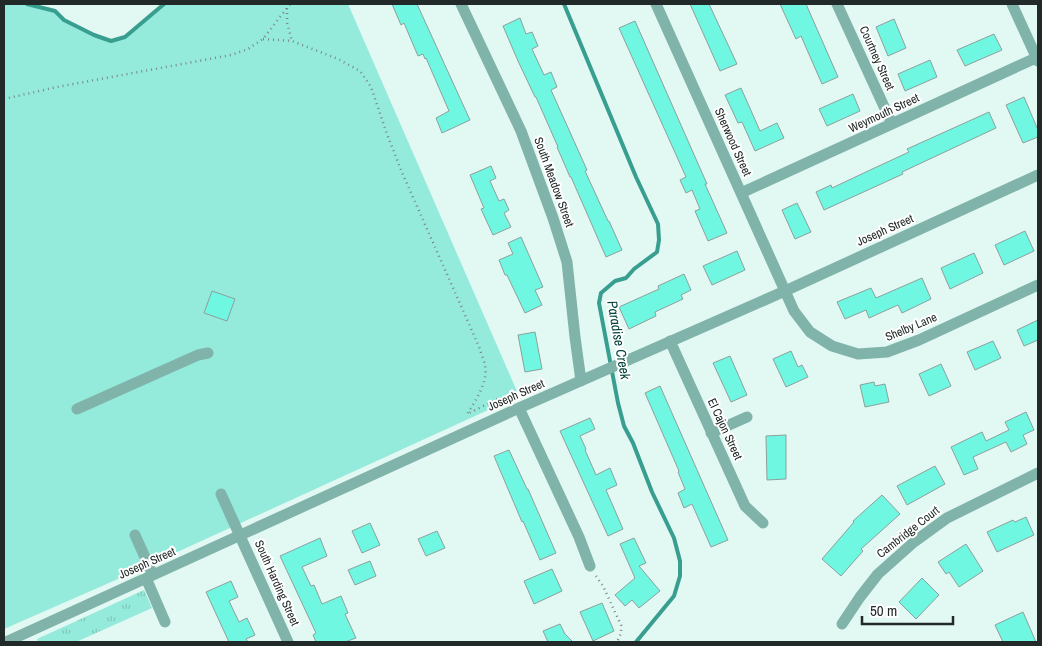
<svg xmlns="http://www.w3.org/2000/svg" width="1042" height="646" font-family="'Archivo Narrow',sans-serif">
  <style>
    .grass { fill: url(#grass-tufts) }
    .green { fill: #94eadb }
    .lines { fill: none; stroke-linecap: round; stroke-linejoin: round }
    .stream { stroke: #389e90; stroke-width: 4 }
    .building { fill: #70f7e1; stroke: #8ca19d }
    .path { stroke: #7a8986; stroke-width: 2.5; stroke-dasharray: 1 4; stroke-linecap: butt }
    .minor { stroke: #80b3a9; stroke-width: 11 }
    .labels { text-anchor: middle; dominant-baseline: central; stroke-width: 4; stroke-linejoin: round; paint-order: stroke }
    .street-label { font-size: 12px; fill: #212a28; stroke: #fff }
    .water-label { font-size: 14px; font-style: italic; fill: #05453d; stroke: #fff }
  </style>
  <defs>
    <pattern id="grass-tufts" width="24" height="20" patternUnits="userSpaceOnUse" patternTransform="scale(1.25)"><rect width="24" height="20" fill="#94eadb"/><path d="M3 7l-1-3M5 7V3M7 7l1-3M15 17l-1-3M17 17v-4M19 17l1-3" fill="none" stroke="#7fc9bc"/></pattern>
  </defs>
  <rect width="100%" height="100%" fill="#e2f8f3"/>
  <path class="grass" d="M144 590 152 608 76 642H38L37 639Z"/>
  <path class="green" d="M4 4H27L55 11 64 20 94 35 111 41 125 36 164 4H348L519 396 127 575 4 629Z"/>
  <g class="lines">
    <path class="stream" d="M27 4 55 11 64 20 94 35 111 41 125 37 164 4
      M564 4 636 177 658 224 659 240 657 252 634 269 626 278 615 281 601 293 599 303 618 403 624 426 633 443 652 492 674 538 680 561V576L674 596 636 642"/>
  </g>
  <path class="building" d="M392 4H417L470 120 442 133 436 118 449 111 426 58 425 59 423 54 418 56 404 23 401 25Z
    M690 4H709L737 64 720 71Z
    M780 4H806L838 77 822 84 801 36 796 39Z
    M520 18 526 34 532 32 538 46 532 49 544 75 551 72 557 87 551 90 587 170 585 171 608 221H609L622 250 606 257 571 177H570L557 147H558L536 97H535L518 61 503 26Z
    M894 19 906 48 888 56 876 27Z
    M635 21 707 184H705L727 233 708 241 695 211 700 209 692 190 686 193 680 180 686 177 619 28Z
    M994 34 1002 50 965 66 957 50Z
    M930 60 937 77 905 91 898 74Z
    M741 88 760 131 777 123 784 138 755 151 742 122 738 123 725 95Z
    M853 94 860 111 827 126 819 109Z
    M1024 97 1038 130V137L1023 143 1006 105Z
    M989 112 996 128 902 172 903 174 824 210 816 192 831 185 832 188 868 171 909 152 907 149Z
    M491 166 496 178 490 181 499 201 504 199 509 210 504 213 511 227 493 235 481 209 484 208 470 175Z
    M797 203 811 232 795 239 782 210Z
    M1025 231 1034 251 1004 265 995 245Z
    M521 237 543 287 535 290 542 305 525 313 507 275H505L499 260 513 254 508 243Z
    M737 251 745 270 712 285 703 266Z
    M974 253 983 273 950 289 941 268Z
    M684 274 691 290 681 295 683 299 655 312 656 316 629 329 619 307 659 289 658 286Z
    M922 278 931 299 902 313 898 305 869 318 866 310 845 319 837 302 871 288 876 298Z
    M212 291 235 299 227 321 204 313Z
    M1038 320V340L1024 346 1017 330Z
    M535 332 542 369 525 372 518 335Z
    M993 341 1001 358 975 370 967 352Z
    M791 351 798 367 802 365 808 377 786 387 773 359Z
    M730 356 747 395 731 402 713 363Z
    M941 364 951 386 929 396 919 374Z
    M874 382 875 386 885 384 889 402 865 407 860 385Z
    M660 386 728 540 711 547 692 504 684 508 678 493 685 489 678 472 679 471 645 393Z
    M1026 412 1034 430 1023 435 1027 444 1011 452 1006 442 973 457 978 469 964 475 951 447 982 432 986 441 1009 430 1005 422Z
    M590 418 595 429 580 436 586 449 585 450 596 475 610 468 617 485 606 490 623 529 608 536 560 431Z
    M786 435V479L767 480 766 436Z
    M509 450 527 489H528L556 553 540 560 523 521 522 522 494 456Z
    M935 466 945 484 907 505 897 486Z
    M882 495 900 514 861 549 863 551 841 576 822 559 854 522 853 521Z
    M1026 517 1034 535 997 552 987 532 1013 520 1015 522Z
    M370 523 380 545 362 553 352 531Z
    M437 531 445 548 426 556 418 539Z
    M320 538 327 556 302 567 311 586 314 585 322 604 341 596 348 613 345 614 356 638 345 642H316L313 635 316 633 280 556Z
    M634 538 646 563 639 566 660 591 639 608 632 600 625 606 615 595 635 578 620 544Z
    M966 544 983 571 959 587 949 572 946 574 938 562Z
    M370 561 376 576 355 585 348 570Z
    M552 569 562 591 534 604 524 581Z
    M922 578 939 595 916 619 899 602Z
    M231 581 238 597 229 601 239 622 247 618 255 635 246 639 248 642H229L206 592Z
    M602 603 614 631 593 641 580 612Z
    M1023 612 1036 642H1003L995 625Z
    M560 624 565 634 573 642H548L543 631Z"/>
  <g class="lines">
    <path class="path" d="M287 8V23L292 41
      M263 39 292 41 338 59 360 71 371 87 387 134 401 170 480 349C481 354 484 360 485 365 488 383 476 400 467 414L500 398H507L510 401
      M4 99 57 87 231 55 248 49 263 39 290 4
      M596 576 603 586 621 625C622 632 620 636 617 642"/>
    <path class="minor" d="M461 4 521 131 553 218 567 262 575 337 581 381
      M656 4 785 291 794 311 810 332 832 346 858 354 887 352 919 340 1038 285
      M837 4 892 124
      M1012 4 1038 61
      M741 193 1038 57
      M670 341 745 506 763 523
      M519 408 579 537 590 566
      M77 409 198 355 208 353
      M711 433 747 417
      M221 494 288 642
      M135 535 153 575
      M146 578 165 622
      M842 624 860 597 878 574 914 542 947 518 1038 473
      M6 642 519 408 785 291 1038 175"/>
  </g>
  <g class="labels">
    <g class="street-label">
      <text transform="translate(877 58) rotate(66)">Courtney Street</text>
      <text transform="translate(884 113) rotate(-25)">Weymouth Street</text>
      <text transform="translate(733 142) rotate(66)">Sherwood Street</text>
      <text transform="translate(554 182) rotate(70)">South Meadow Street</text>
      <text transform="translate(885 230) rotate(-24)">Joseph Street</text>
      <text transform="translate(911 327) rotate(-23)">Shelby Lane</text>
      <text transform="translate(516 395) rotate(-24)">Joseph Street</text>
      <text transform="translate(725 429) rotate(65)">El Cajon Street</text>
      <text transform="translate(908 532) rotate(-38)">Cambridge Court</text>
      <text transform="translate(147 563) rotate(-24)">Joseph Street</text>
      <text transform="translate(277 583) rotate(66)">South Harding Street</text>
    </g>
    <g class="water-label">
      <text transform="translate(619 340) rotate(80)">Paradise Creek</text>
    </g>
  </g>
  <rect width="1042" height="646" fill="none" stroke="#212a28" stroke-width="10"/>
  <path d="M862 616v8h91v-8" fill="none" stroke="#212a28" stroke-width="2.5"/>
  <text x="870" y="616" font-size="15" fill="#212a28" stroke="#ffffff" stroke-width="4" paint-order="stroke">50 m</text>
</svg>
